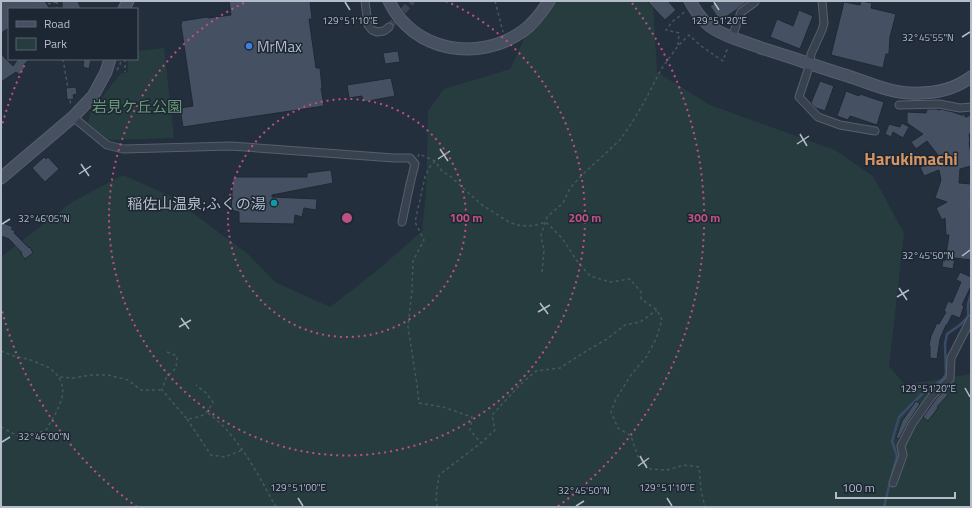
<svg xmlns="http://www.w3.org/2000/svg" width="972" height="508" font-family="'Titillium Web','Noto Sans JP',sans-serif">
  <style>
    .green { fill: #263c3f }
    .lines { fill: none; stroke-linecap: round; stroke-linejoin: round }
    .stream { stroke: #394c67; stroke-width: 2.5 }
    .building { fill: #455162; stroke: #1f2835 }
    .street-tunnel { stroke: #3a4453; stroke-width: 7; stroke-dasharray: 7 3.5; stroke-linecap: butt }
    .street-casing { stroke: #565f6c; stroke-width: 9 }
    .secondary-casing { stroke: #565f6c; stroke-width: 13 }
    .path { stroke: #44595c; stroke-width: 1.5; stroke-dasharray: 3 3; stroke-linecap: butt }
    .street { stroke: #38414e; stroke-width: 7 }
    .secondary { stroke: #465061; stroke-width: 11 }
    .ticks { fill: none; stroke: #b4bcc9; stroke-width: 1.5 }
    .ring { fill: none; stroke: #bd5182; stroke-width: 2; stroke-dasharray: 2 4 }
    .shop-dot { fill: #3f7fe0; stroke: #1d2633; stroke-width: 1.5 }
    .culture-dot { fill: #0f9aa8; stroke: #1d2633; stroke-width: 1.5 }
    .labels { text-anchor: middle; dominant-baseline: central; stroke-width: 3; stroke-linejoin: round; paint-order: stroke }
    .poi-label { font-size: 15px; fill: #b4bcc9; stroke: #1d2633; text-anchor: start }
    .park-label { font-size: 15px; fill: #6b9a76; stroke: #1d2633 }
    .quarter-label { font-size: 17px; font-weight: bold; fill: #d59563; stroke: #1d2633 }
    .ticks-label { font-size: 10px; text-anchor: middle; fill: #b4bcc9; stroke: #1d2633; stroke-width: 3; stroke-linejoin: round; paint-order: stroke }
    .centre { fill: #bd5182; stroke: #1d2633; stroke-width: 2 }
    .ring-label { font-size: 12px; text-anchor: middle; font-weight: bold; fill: #bd5182; stroke: #1d2633; stroke-width: 3; stroke-linejoin: round; paint-order: stroke }
  </style>
  <rect width="100%" height="100%" fill="#242f3e"/>
  <path class="green" d="M542 1H653L657 72 710 105 835 150 873 176 904 233 889 366 905 385 971 374V507H1V257L72 202 123 175 170 196 248 254 275 282 330 307 379 269 422 231 426 194 428 111 444 89 510 69Z
    M164 48 174 138 108 140 88 123 90 113 121 73 128 72V59H137V51Z"/>
  <g class="lines">
    <path class="stream" d="M891 478 897 456 892 441 899 417 922 394 943 379 946 374 945 344 947 334 960 325 968 317V304L971 294
      M884 507 890 482"/>
  </g>
  <path class="building" d="M1 1H45L50 9H9V28L1 33Z
    M62 1H78L81 9H62Z
    M229 1H310L312 19H309L316 68H320L322 87 321 88 324 106 183 127 180 108 193 106 181 25 182 21 207 17 208 18 231 15Z
    M647 1H668L676 10 665 20Z
    M718 1H748L736 10 720 21 710 6Z
    M861 1 872 3 871 8 896 14 890 37 889 54H886L883 68 831 55 844 2 860 5Z
    M799 10 813 16 800 49 770 37 777 19 793 26Z
    M398 51 400 62 385 64 383 53Z
    M1 54 13 66 18 59H29L23 66 25 67 20 75 16 72 1 82Z
    M84 59H91L89 69 83 67Z
    M391 78 395 96 363 102 362 96 349 98 347 85Z
    M820 81 834 86 825 111 816 108 811 103Z
    M76 87 77 94 73 95 74 99 67 100 66 88Z
    M846 91 859 96 860 94 884 102 877 125 850 116 848 120 837 116Z
    M927 109H936L940 110V109L953 112 967 117 971 114V134H969L970 142H969L971 156V166L960 169 959 183 971 184V260L955 258 953 269 942 267 943 260 945 261 949 235H946L945 218 942 220 936 208 947 202 935 198 941 180 939 170 924 176 920 167 941 159 927 141 916 149 911 142 923 134 907 123V112L926 113Z
    M902 123 909 127 903 138 893 132 891 137 885 134 889 124 900 127Z
    M44 157 46 159 48 157 59 169 45 182 32 168Z
    M331 170 333 183 272 195V197L317 199 316 210 304 208 302 217 295 215 294 224 239 223V212L231 210 233 177H307V173Z
    M1 222 13 227 11 229 15 231 14 233 29 248 30 247 33 253 25 259 21 254 22 253 9 239 1 236Z
    M960 272 971 277V286L962 305 964 306 960 318 952 315 947 325H946L940 339 937 359 930 358V346L929 345 931 336 937 323 939 324 946 312 944 311 948 301 952 303 961 282 956 280Z
    M944 391 948 395 937 407 938 408 928 421 923 417 936 399Z
    M916 401 920 404 908 422 899 439 896 438 902 421Z"/>
  <g class="lines">
    <path class="street-tunnel" d="M389 27 412 1"/>
    <g class="street-casing">
      <path id="street" d="M365 1 368 25 372 30 377 32 384 31 389 27
        M822 1 824 23 822 30 811 54 810 64 799 97 818 117 840 125 875 131
        M732 37 741 12 755 2
        M899 105 939 104 960 108 971 107
        M73 117 107 145 123 149 231 146 394 158H410L415 164 410 184 402 222
        M893 483 903 455 901 446 912 424 932 396 950 379 951 358 971 319"/>
    </g>
    <g class="secondary-casing">
      <path id="secondary" d="M389 1C413 52 479 63 523 31 534 23 542 12 549 1
        M690 1C696 12 704 24 716 30 729 38 746 42 761 48 790 57 819 67 848 76 867 82 891 93 910 93 931 94 954 90 971 77
        M124 9 128 1
        M1 178 73 117 93 96 106 72 110 59"/>
    </g>
    <path class="path" d="M57 1V9
      M495 1 503 32
      M37 9 47 4 57 2
      M678 45 679 33 666 30 673 21 685 12
      M63 59 71 106
      M125 59V72
      M10 60 11 59
      M117 70 120 65 121 59
      M942 152 955 138 962 117 964 115
      M418 157 419 154 435 161 442 171 451 177 482 205 509 222 517 225 527 226 536 225 546 222 562 238 577 261 590 276 610 282 630 279 641 292V299L657 310 662 320 656 339 647 356 631 375 616 399 611 412 618 428 631 436 638 457 650 469 667 470 684 465 699 467 701 490 705 507
      M435 161 429 168 425 177 415 222 424 240 413 261 412 290 408 327 417 385 419 403 443 407 472 417 470 430 481 443
      M955 201 971 200
      M542 272 544 251 541 235 547 217 563 203 570 188 582 175 620 140 631 124 643 104 662 68 678 46 689 35 701 46 723 61 728 47
      M1 351 14 356 31 360 50 368 59 377 74 378 91 375H108L128 380 141 390H162
      M167 352 177 356 176 368 166 378 162 390 187 419C202 417 206 416 213 402L206 393 196 385
      M208 413C213 417 219 422 224 427 245 450 260 477 274 504L277 507
      M187 419 211 455 225 457 242 450
      M1 427 16 435 27 437 46 430 57 411 62 398 63 388 59 377
      M437 507 436 497 439 475 481 443 495 430 492 415 520 385 536 371 560 368 588 350 607 339 625 325 640 322 657 310"/>
    <use href="#street" class="street"/>
    <use href="#secondary" class="secondary"/>
  </g>
  <path class="ticks" d="M345 2 350 10M714 2 719 10M962 37 970 32M800 134 807 146M797 144 809 136M440 149 448 161M438 159 450 151M81 164 89 176M79 174 91 166M2 224 10 219M962 256 970 250M899 288 907 300M897 297 909 290M540 303 548 314M538 312 550 305M181 318 189 329M179 327 191 320M965 388 970 397M2 442 10 437M640 456 647 468M638 466 649 458M298 498 303 506M667 498 672 506M576 506 584 501"/>
  <g class="ring">
    <circle cx="347" cy="218" r="119"/>
    <path d="M446 1A238 238 0 1 1 248 1"/>
    <path d="M137 507A357 357 0 0 1 1 307M1 129A357 357 0 0 1 26 62M632 3A357 357 0 0 1 557 507"/>
  </g>
  <circle class="shop-dot" cx="249" cy="46" r="4"/>
  <circle class="culture-dot" cx="274" cy="203" r="4"/>
  <g class="labels">
    <g class="poi-label">
      <text x="257" y="46">MrMax</text>
      <text x="266" y="203" text-anchor="end">稲佐山温泉;ふくの湯</text>
    </g>
    <g class="park-label">
      <text x="137" y="106">岩見ケ丘公園</text>
    </g>
    <g class="quarter-label">
      <text x="911" y="159">Harukimachi</text>
    </g>
  </g>
  <g class="ticks-label">
    <text x="350" y="24">129°51'10"E</text>
    <text x="719" y="24">129°51'20"E</text>
    <text x="928" y="41">32°45'55"N</text>
    <text x="44" y="222">32°46'05"N</text>
    <text x="928" y="259">32°45'50"N</text>
    <text x="928" y="392">129°51'20"E</text>
    <text x="44" y="440">32°46'00"N</text>
    <text x="298" y="491">129°51'00"E</text>
    <text x="667" y="491">129°51'10"E</text>
    <text x="584" y="494">32°45'50"N</text>
  </g>
  <circle cx="347" cy="218" r="6" class="centre"/>
  <g class="ring-label">
    <text x="466" y="222">100 m</text>
    <text x="585" y="222">200 m</text>
    <text x="704" y="222">300 m</text>
  </g>
  <rect width="972" height="508" fill="none" stroke="#b4bcc9" stroke-width="4"/>
  <rect x="8" y="8" width="130" height="52" fill="#1d2633" stroke="#59626f"/>
  <rect x="16" y="21" width="20" height="6" fill="#465061" stroke="#59626f"/>
  <text x="44" y="28" font-size="12" fill="#b4bcc9">Road</text>
  <rect x="16" y="38" width="20" height="12" fill="#263c3f" stroke="#59626f"/>
  <text x="44" y="48" font-size="12" fill="#b4bcc9">Park</text>
  <path d="M836 492v6h119v-6" fill="none" stroke="#b4bcc9" stroke-width="2"/>
  <text x="842" y="492" font-size="12" fill="#b4bcc9" stroke="#1d2633" stroke-width="3" paint-order="stroke">100 m</text>
</svg>
